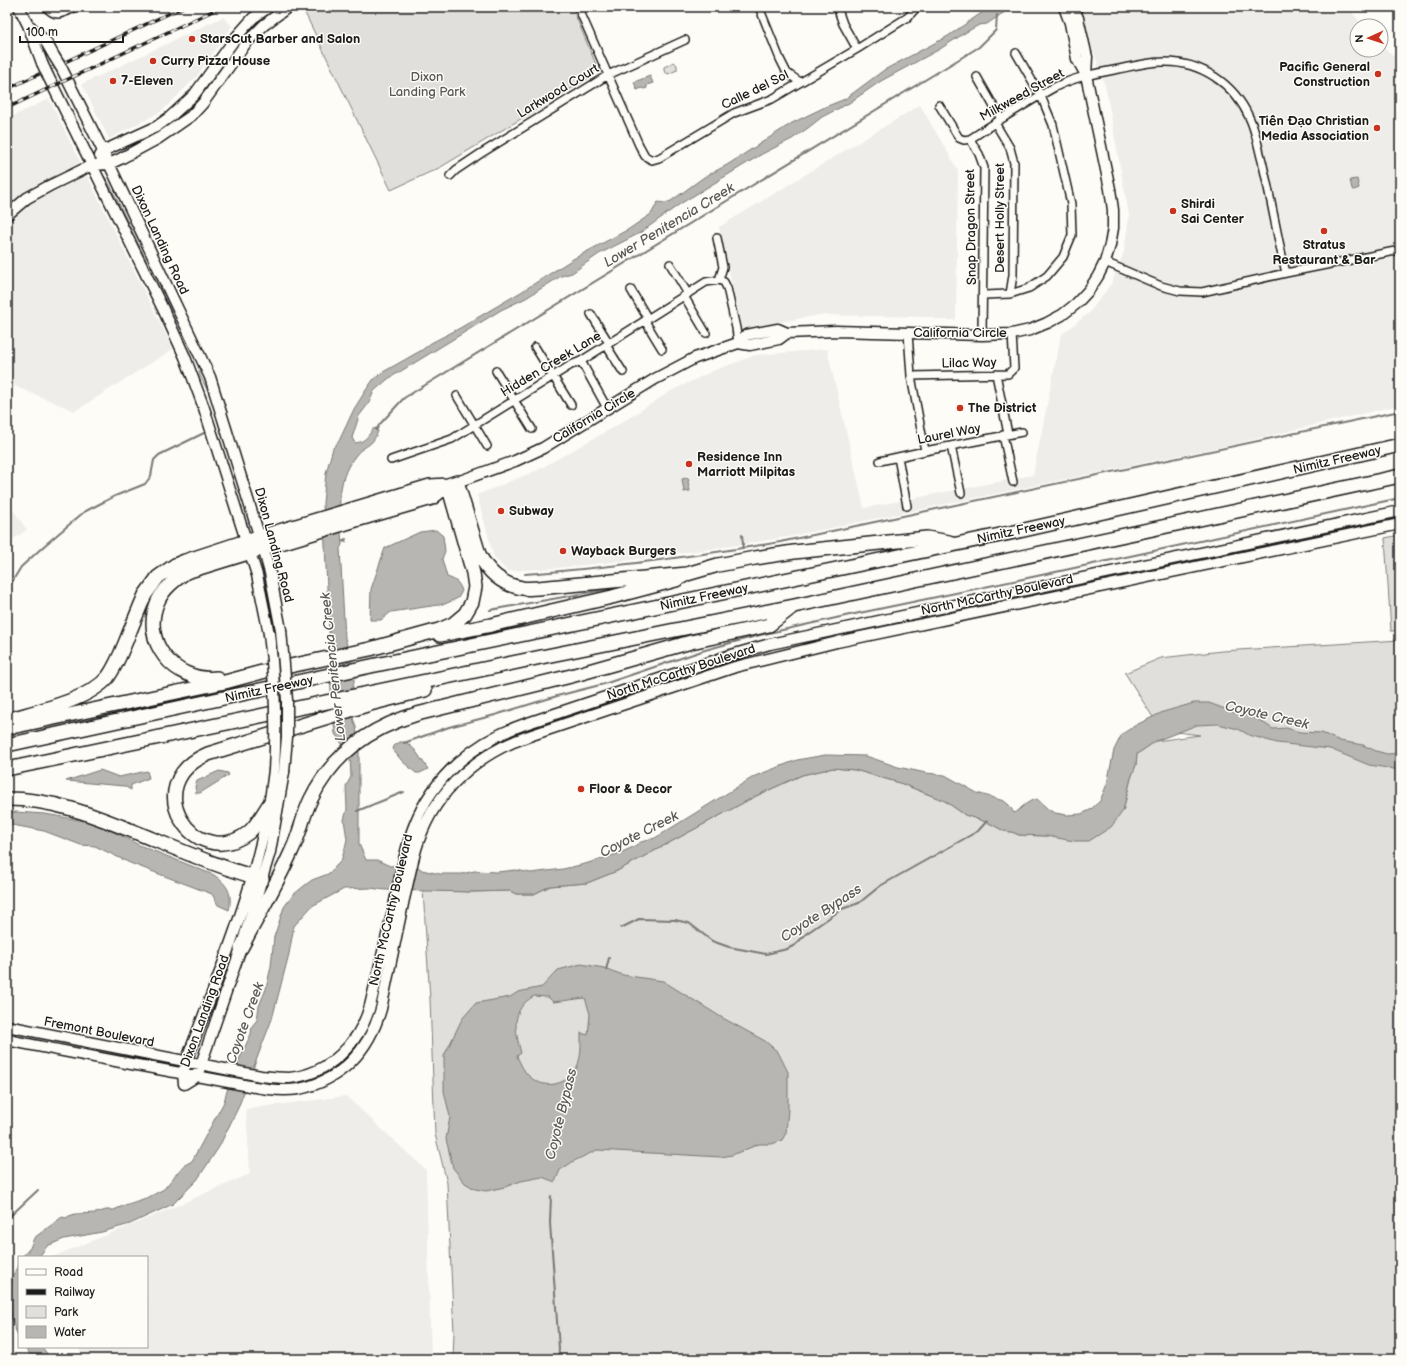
<svg xmlns="http://www.w3.org/2000/svg" width="1407" height="1366" font-family="'Balsamiq Sans',sans-serif">
  <style>
    .built { fill: #eeede9 }
    .green { fill: #e0dfdb; stroke: #7e7e7c }
    .water { fill: #b7b6b2; stroke: #797876; fill-rule: evenodd }
    .lines { fill: none; stroke-linecap: round; stroke-linejoin: round }
    .stream { stroke: #797876; stroke-width: 2 }
    .street-casing { stroke: #1c1c1c; stroke-width: 10 }
    .secondary-casing { stroke: #1c1c1c; stroke-width: 13 }
    .highway-casing { stroke: #1c1c1c; stroke-width: 16 }
    .street { stroke: #fdfcf7; stroke-width: 7 }
    .secondary { stroke: #fdfcf7; stroke-width: 10 }
    .highway { stroke: #fdfcf7; stroke-width: 13 }
    .rail-casing { stroke: #1c1c1c; stroke-width: 3.5 }
    .rail { stroke: #fdfcf7; stroke-width: 2; stroke-dasharray: 6; stroke-linecap: butt }
    .secondary-bridge-casing { stroke: #1c1c1c; stroke-width: 13; stroke-linecap: butt }
    .secondary-bridge { stroke: #fdfcf7; stroke-width: 10 }
    .poi-dot { fill: #c8321e; stroke: #fdfcf7; stroke-width: 1.5 }
    .labels { text-anchor: middle; dominant-baseline: central; stroke-width: 3; stroke-linejoin: round; paint-order: stroke }
    .poi-label { font-size: 13px; font-weight: bold; fill: #1c1c1c; stroke: #fdfcf7; text-anchor: start }
    .park-label { font-size: 13px; fill: #575655; stroke: #fdfcf7 }
    .street-label { font-size: 13px; fill: #1c1c1c; stroke: #fdfcf7 }
    .water-label { font-size: 14px; font-style: italic; fill: #5a5a58; stroke: #fdfcf7 }
  </style>
  <rect width="100%" height="100%" fill="#fdfcf7"/>
  <filter id="ink" filterUnits="userSpaceOnUse"><feTurbulence type="fractalNoise" baseFrequency=".025" numOctaves="2"/><feDisplacementMap in="SourceGraphic" scale="8" xChannelSelector="R" yChannelSelector="G"/><feConvolveMatrix kernelMatrix="1 2 1 2 8 2 1 2 1" color-interpolation-filters="sRGB"/></filter>
  <g filter="url(#ink)">
    <path class="built" d="M1079 7H1340L1351 11 1363 26H1357V50H1381V46L1400 60V405L1230 445 787 537 738 545 638 559 557 568 507 571 494 557 477 495 538 470 621 423 671 391 715 370 756 355 827 349 864 508 1033 475 1061 335 1089 313 1111 284 1124 252 1129 215 1106 89Z
      M223 17 232 26 197 76 162 111 109 139 82 84Z
      M49 99 173 349 75 411 7 383V119Z
      M920 105 958 170 956 320H939L931 317 819 315 742 329 719 227Z
      M7 501 27 530 7 543Z
      M346 1096 426 1170 431 1359H86L77 1347H147V1257H52L139 1222 250 1174 246 1109Z"/>
    <path class="green" d="M272 7H280L267 16 249 33 245 34V30Z
      M307 7H572L597 67 592 76 441 167 391 190 303 9Z
      M224 60C216 73 210 88 199 99 182 119 160 133 137 144 131 147 124 152 118 153L156 133 179 117Z
      M674 62 677 65V70L668 74 664 71V67Z
      M104 176 109 183 149 266 157 274 174 310 167 297 158 288Z
      M198 359 207 383 247 515 211 397 200 376Z
      M1400 513V517L1101 580 1156 568 1179 560Z
      M1400 535V631H1391L1385 538Z
      M262 565C269 582 270 601 273 619 282 676 285 733 277 791 275 809 272 828 266 844L278 779 281 743 282 714 280 671 276 639 263 581Z
      M1078 584V585L836 636 835 633Z
      M1400 640V1359H453L454 1333 447 1183 435 1134 430 999 423 890 471 892 510 891 516 894H534L550 886 587 883 617 871 756 796 802 775 833 768 855 770 900 783 945 801 965 815 989 823 1004 831 1012 832 1019 835 1046 836 1123 811 1131 778 1136 765 1137 754 1156 741 1200 735 1161 730 1125 673 1161 658 1222 651Z
      M744 654 745 658 536 727C480 746 446 771 419 826L425 810 448 777 495 739Z"/>
    <path class="water" d="M990 7H1012L987 24 979 25 968 31 940 49 881 81 849 103 822 117 808 128 792 139 762 154 680 204 640 233 599 254 572 273 561 276 526 298 501 310 388 379 374 391 369 403 359 416 352 438 355 443C365 442 368 436 373 429L376 428 378 431C372 448 365 444 356 455 334 481 340 515 342 545L340 548 345 638 354 670V682L351 697 352 715 356 727 359 749V844L366 860H377L390 866 410 864 417 866 422 870 440 874H462L474 871 497 872 516 870 531 873 563 869 585 864 620 853 631 848 641 842 655 838 755 776 797 760 825 755 866 756 898 767 926 773 945 775 977 793 1004 801 1009 805 1014 813C1018 812 1019 809 1022 807 1027 803 1031 800 1037 799L1049 810 1055 813 1067 815 1081 814 1090 810 1100 801 1107 784 1114 750 1122 734 1136 725 1163 712 1194 703H1209L1236 713 1253 716 1273 729 1286 728 1300 732 1322 733 1340 741 1363 745 1376 751 1387 754 1400 753V770L1369 765 1330 749 1277 743 1249 735 1238 729 1218 724 1197 725 1156 741 1137 754 1136 765 1131 778 1123 811 1111 827 1089 841H1074L1046 836 1019 835 1012 832 1004 831 989 823 965 815 945 801 900 783 855 770 833 768 802 775 756 796 617 871 587 883 550 886 534 894H516L510 891 471 892 385 890 370 888 344 889 312 906 294 926 289 954 272 1019 259 1053 238 1108 219 1147 197 1180 173 1204 130 1224 102 1232 64 1239 47 1246 39 1257H22L30 1248 34 1238 62 1217 66 1218 69 1216 75 1214 96 1213 106 1210H114L125 1205 149 1197 164 1189 183 1166 192 1161 224 1102 226 1094 236 1066 251 1034 252 1026 257 1020 259 1006 266 989 271 966 274 937 284 907 293 895 304 886 312 880 328 874 341 861 344 852 347 839 344 820 347 809 346 786 351 777 350 755 335 734 329 668V630L323 503 326 473 333 448 339 441 354 409 366 390 373 380 383 372 422 350 431 343 460 328 521 292 573 259 629 229 651 214 658 202 665 203 671 201 704 177 727 165 792 123 825 107 845 99 884 70 948 36Z
      M650 76 653 83 647 85V88L644 89 642 88 637 90 634 82Z
      M1357 179 1359 188 1354 190 1352 189 1350 180Z
      M687 478 689 480 688 482 690 491 684 492 682 479Z
      M436 530 443 536 445 551 442 559 447 577C456 580 459 582 462 591L458 598 445 604 391 612 381 620H370L371 589 385 548 420 532Z
      M400 742H406L415 750 428 769 420 773H416L402 761 393 750 394 746Z
      M100 770 119 777 147 771 149 778 131 785V790L124 786 66 781Z
      M219 771 228 773 229 775 200 793H196L195 787 197 781Z
      M16 812 45 814 91 822 114 832 139 845 214 875C227 884 233 893 229 910L218 905 212 894 130 863 95 846 81 845 44 831 7 824V813Z
      M581 964 604 968 623 975 663 981 721 1017 765 1041 778 1052 788 1072V1109L786 1133 782 1140 772 1144H759L732 1155 721 1157 597 1150 574 1161 560 1170 555 1182 542 1177 521 1181 505 1187 486 1191 475 1189 465 1183 453 1168 446 1139 450 1117 444 1091V1056L462 1019 476 1003 510 997 518 992 542 987 558 970ZM534 996 548 997 553 1002 585 998 590 1014 588 1035 581 1033C581 1046 582 1061 574 1072 563 1086 544 1089 530 1077 524 1072 520 1063 517 1056L521 1053C515 1030 510 1010 534 996Z
      M19 1262V1338C10 1320 7 1299 12 1280 13 1274 17 1268 19 1262Z
      M24 1347H42L51 1359H34Z"/>
    <g class="lines">
      <path class="stream" d="M376 430 380 424 404 398 979 47 996 30 997 15
        M742 535 743 544 742 548
        M342 541 346 542
        M342 541 346 539
        M525 574C611 568 696 556 780 542L1400 411
        M7 590 21 567 45 545 84 512 115 496 145 484 151 476 154 460 159 455 206 432
        M490 610 609 589
        M404 743 449 727 495 715 557 696 604 684 705 650 760 635 845 616 1037 576 1400 498
        M357 811 404 792
        M621 928 639 919 675 920 689 923 712 941 729 947 766 954 787 949 795 945 807 933 842 909 859 903 880 886 978 831 987 821
        M606 970 609 958
        M551 1196 550 1223 559 1349 558 1359
        M7 1219 38 1190"/>
      <g class="street-casing">
        <path id="street" d="M46 7C56 19 64 13 76 7
          M578 7 639 145 645 156 652 160 659 158 734 113 772 99 857 49 908 17 917 7
          M759 7 780 59 787 73 800 82
          M837 7 843 24 857 49
          M977 77 1001 119
          M939 105 959 138 964 140 970 139C998 121 1026 103 1055 87 1075 77 1097 73 1119 69 1133 66 1148 62 1163 62 1201 61 1234 84 1249 117 1256 131 1258 147 1262 161 1271 198 1277 236 1286 273
          M995 123 1010 148 1014 163 1013 275 1010 294
          M970 139 979 154 984 168 982 335
          M450 176 456 170 480 154 608 75 685 40
          M717 238 723 267 719 280 724 282 727 288 736 328 738 343
          M1105 262 1161 286 1180 291 1202 292 1286 273 1400 250
          M670 264 688 294
          M631 290 648 319
          M984 295 1010 294 1029 288 1047 276 1063 257 1072 235 1071 204 1053 125 1041 96 1016 53
          M684 296 706 333
          M591 314 609 343
          M645 321 662 349
          M908 333 911 376 925 451
          M606 345 623 372
          M535 347 571 405
          M581 361 607 408
          M496 371 532 429
          M996 374 1008 434
          M911 376 1008 374 1014 368 1012 334
          M457 396 487 446
          M1003 435 1013 482
          M951 446 961 493
          M898 457 907 506
          M391 460 452 439 571 365 581 361 706 282 719 280
          M880 461 925 451 1022 432"/>
      </g>
      <g class="secondary-casing">
        <path id="secondary" d="M19 7 28 25 42 63
          M1064 7 1070 23 1077 59 1086 75
          M30 26 46 42 54 56
          M62 69 103 151 210 377 263 548 270 573 281 630
          M48 76 163 309 185 357 204 408 257 575 269 634
          M100 156 103 151 156 127 170 117 194 95 237 36 253 18 269 7
          M7 215 27 198 49 186 92 165 109 164 120 159 159 138 191 116 203 103 246 43 264 25 288 7
          M738 343 746 335 778 329 787 333 836 331 982 335 1012 334 1030 330 1047 323 1062 315 1076 304 1089 290 1098 276 1105 262 1110 245 1113 228V210L1110 189 1086 75 1087 57 1078 18 1073 7
          M457 482 515 461 543 448 655 379 695 358 738 343 750 345 779 339 787 333
          M274 770C263 872 221 968 186 1062L183 1074 184 1084 197 1076 241 948 270 852 284 772
          M7 1026 261 1076C270 1077 279 1078 289 1078 329 1074 359 1044 370 1006 378 973 386 939 394 906 400 879 404 851 414 826 433 776 476 741 525 724L731 655 770 644 1400 511
          M7 1040C68 1052 130 1064 191 1075 207 1078 223 1081 239 1084 259 1088 279 1092 299 1089 342 1080 369 1050 381 1009 389 972 396 936 404 899 409 880 412 859 419 840 437 789 478 753 529 736L735 667 837 642 1400 524"/>
      </g>
      <g class="highway-casing">
        <path id="highway" d="M440 635 491 625 612 597 676 580 687 574 718 565 755 558 794 552 927 538 949 542
          M217 678C174 683 140 641 158 601 164 588 175 580 186 572L356 520 432 498 448 485
          M7 720C36 711 88 701 108 677 116 666 121 653 126 641 132 626 138 611 145 595L158 577 175 565 185 561 246 541 430 486 448 485 457 482 479 554C487 571 502 585 522 588 527 589 533 588 538 588L687 574
          M7 728 225 682 262 672 370 649 439 630 453 624 465 614 472 602 475 587 473 573 448 485
          M7 745 371 666 1024 530 1400 445
          M7 769 546 656 794 606 1400 476
          M7 799C51 799 90 814 130 830 173 847 217 867 262 879
          M270 803C263 813 257 826 248 833 195 873 136 784 208 754L370 704 425 690
          M241 948C258 916 277 884 292 850 300 834 303 815 311 799 333 754 369 728 417 714L571 676 691 642 769 625 791 608"/>
      </g>
      <use href="#street" class="street"/>
      <use href="#secondary" class="secondary"/>
      <use href="#highway" class="highway"/>
      <g class="rail-casing">
        <path id="rail" d="M7 89 183 7
          M7 108 221 7"/>
      </g>
      <use href="#rail" class="rail"/>
      <g class="secondary-bridge-casing">
        <path id="secondary-bridge" d="M54 56 62 69
          M42 63 48 76
          M281 630 287 700V737L284 772
          M269 634C275 681 277 723 274 770"/>
      </g>
      <use href="#secondary-bridge" class="secondary-bridge"/>
    </g>
  </g>
  <g class="poi-dot">
    <circle cx="192" cy="39" r="4"/>
    <circle cx="153" cy="61" r="4"/>
    <circle cx="1378" cy="74" r="4"/>
    <circle cx="113" cy="81" r="4"/>
    <circle cx="1377" cy="128" r="4"/>
    <circle cx="1173" cy="211" r="4"/>
    <circle cx="1324" cy="231" r="4"/>
    <circle cx="960" cy="408" r="4"/>
    <circle cx="689" cy="464" r="4"/>
    <circle cx="501" cy="511" r="4"/>
    <circle cx="563" cy="551" r="4"/>
    <circle cx="581" cy="789" r="4"/>
  </g>
  <g class="labels">
    <g class="poi-label">
      <text x="200" y="39">StarsCut Barber and Salon</text>
      <text x="161" y="61">Curry Pizza House</text>
      <text x="1370" y="67" text-anchor="end">Pacific General<tspan x="1370" dy="15">Construction</tspan></text>
      <text x="121" y="81">7-Eleven</text>
      <text x="1369" y="121" text-anchor="end">Tiên Đạo Christian<tspan x="1369" dy="15">Media Association</tspan></text>
      <text x="1181" y="204">Shirdi<tspan x="1181" dy="15">Sai Center</tspan></text>
      <text x="1324" y="245" text-anchor="middle">Stratus<tspan x="1324" dy="15">Restaurant &amp; Bar</tspan></text>
      <text x="968" y="408">The District</text>
      <text x="697" y="457">Residence Inn<tspan x="697" dy="15">Marriott Milpitas</tspan></text>
      <text x="509" y="511">Subway</text>
      <text x="571" y="551">Wayback Burgers</text>
      <text x="589" y="789">Floor &amp; Decor</text>
    </g>
    <g class="park-label">
      <text x="427" y="77">Dixon<tspan x="427" dy="15">Landing Park</tspan></text>
    </g>
    <g class="street-label">
      <text transform="translate(755 90) rotate(-26)">Calle del Sol</text>
      <text transform="translate(558 91) rotate(-31)">Larkwood Court</text>
      <text transform="translate(1022 95) rotate(-29)">Milkweed Street</text>
      <text transform="translate(1000 218) rotate(-90)">Desert Holly Street</text>
      <text transform="translate(971 227) rotate(-91)">Snap Dragon Street</text>
      <text transform="translate(160 240) rotate(65)">Dixon Landing Road</text>
      <text x="960" y="333">California Circle</text>
      <text transform="translate(969 363) rotate(-1)">Lilac Way</text>
      <text transform="translate(551 364) rotate(-31)">Hidden Creek Lane</text>
      <text transform="translate(594 416) rotate(-31)">California Circle</text>
      <text transform="translate(949 434) rotate(-11)">Laurel Way</text>
      <text transform="translate(1337 460) rotate(-13)">Nimitz Freeway</text>
      <text transform="translate(1021 530) rotate(-12)">Nimitz Freeway</text>
      <text transform="translate(274 545) rotate(75)">Dixon Landing Road</text>
      <text transform="translate(997 595) rotate(-12)">North McCarthy Boulevard</text>
      <text transform="translate(704 597) rotate(-12)">Nimitz Freeway</text>
      <text transform="translate(681 672) rotate(-18)">North McCarthy Boulevard</text>
      <text transform="translate(269 689) rotate(-12)">Nimitz Freeway</text>
      <text transform="translate(391 910) rotate(-77)">North McCarthy Boulevard</text>
      <text transform="translate(205 1011) rotate(-70)">Dixon Landing Road</text>
      <text transform="translate(99 1032) rotate(11)">Fremont Boulevard</text>
    </g>
    <g class="water-label">
      <text transform="translate(669 225) rotate(-31)">Lower Penitencia Creek</text>
      <text transform="translate(333 667) rotate(-96)">Lower Penitencia Creek</text>
      <text transform="translate(1267 715) rotate(13)">Coyote Creek</text>
      <text transform="translate(639 834) rotate(-27)">Coyote Creek</text>
      <text transform="translate(821 913) rotate(-33)">Coyote Bypass</text>
      <text transform="translate(245 1023) rotate(-70)">Coyote Creek</text>
      <text transform="translate(561 1114) rotate(-76)">Coyote Bypass</text>
    </g>
  </g>
  <rect width="1407" height="1366" fill="none" stroke="#fdfcf7" stroke-width="24"/>
  <rect x="12" y="12" width="1383" height="1342" fill="none" stroke="#1c1c1c" stroke-width="1.5" filter="url(#ink)"/>
  <rect x="18" y="1256" width="130" height="92" fill="#fdfcf7" stroke="#a3a29f"/>
  <rect x="26" y="1269" width="20" height="6" fill="#fdfcf7" stroke="#a3a29f"/>
  <text x="54" y="1276" font-size="12" fill="#1c1c1c">Road</text>
  <rect x="26" y="1289" width="20" height="6" fill="#1c1c1c" stroke="#a3a29f"/>
  <text x="54" y="1296" font-size="12" fill="#1c1c1c">Railway</text>
  <rect x="26" y="1306" width="20" height="12" fill="#e0dfdb" stroke="#a3a29f"/>
  <text x="54" y="1316" font-size="12" fill="#1c1c1c">Park</text>
  <rect x="26" y="1326" width="20" height="12" fill="#b7b6b2" stroke="#a3a29f"/>
  <text x="54" y="1336" font-size="12" fill="#1c1c1c">Water</text>
  <g transform="translate(1369 38) rotate(267)"><circle r="19" fill="#fdfcf7" stroke="#a3a29f"/>
  <path d="M0-3L7 15L0 10L-7 15Z" fill="#c8321e"/>
  <text y="-6" font-size="11" font-weight="bold" text-anchor="middle" fill="#1c1c1c">N</text>
  </g>
  <path d="M20 36v6h103v-6" fill="none" stroke="#1c1c1c" stroke-width="2"/>
  <text x="26" y="36" font-size="12" fill="#1c1c1c" stroke="#fdfcf7" stroke-width="3" paint-order="stroke">100 m</text>
</svg>
